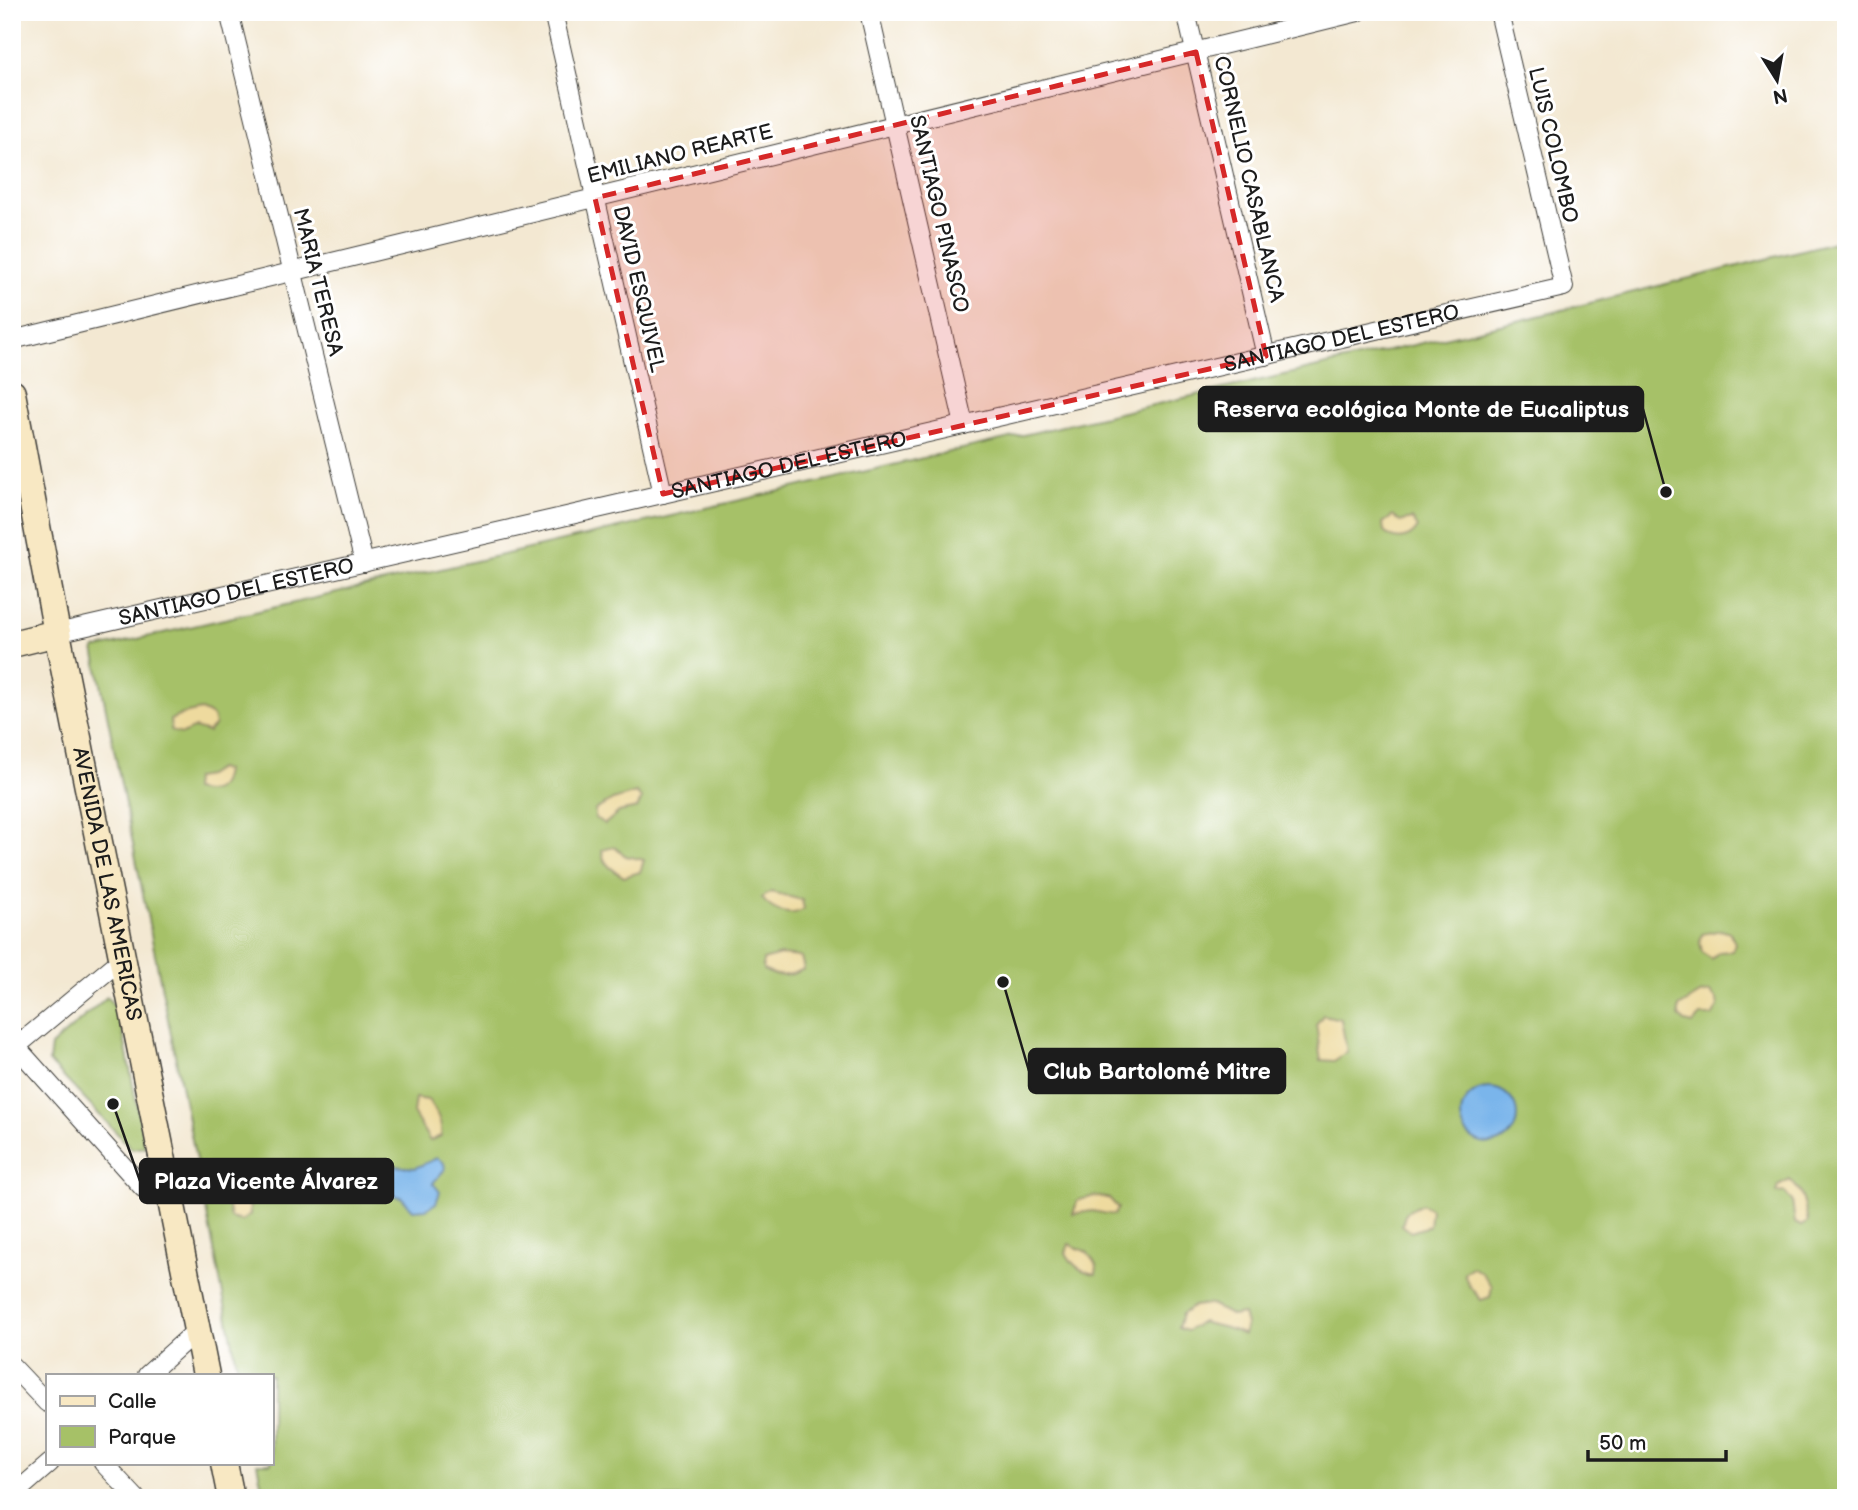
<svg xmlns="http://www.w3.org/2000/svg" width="1858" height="1510" font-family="'Balsamiq Sans',sans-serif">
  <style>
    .green { fill: #a6c167; stroke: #616e42; stroke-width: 2 }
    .sand { fill: #eeda9e; stroke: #857b5d; stroke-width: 2 }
    .water { fill: #7ab5eb; stroke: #4b6884; stroke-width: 2 }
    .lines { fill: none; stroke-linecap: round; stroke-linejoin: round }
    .street-casing { stroke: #3c3b37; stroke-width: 20 }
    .secondary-casing { stroke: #3c3b37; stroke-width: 29 }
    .street { stroke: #fff; stroke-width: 18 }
    .secondary { stroke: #f8e8c3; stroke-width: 26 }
    .marked { fill: #d62828; fill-opacity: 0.2; stroke: #d62828; stroke-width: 5; stroke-dasharray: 14 9; stroke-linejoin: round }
    .labels { text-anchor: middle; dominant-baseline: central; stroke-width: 6; stroke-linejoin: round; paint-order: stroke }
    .street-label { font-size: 21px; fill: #1c1c1c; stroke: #fff }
    .leader { fill: none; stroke: #1c1c1c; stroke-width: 2.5 }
    .callout-dot { fill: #1c1c1c; stroke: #fff; stroke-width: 2.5 }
    .callout { fill: #1c1c1c; stroke: #1c1c1c; stroke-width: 2.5 }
    .callout-label { font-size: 23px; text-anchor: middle; font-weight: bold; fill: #fff }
  </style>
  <rect width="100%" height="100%" fill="#fff"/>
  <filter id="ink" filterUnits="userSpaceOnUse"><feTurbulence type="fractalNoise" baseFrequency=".0143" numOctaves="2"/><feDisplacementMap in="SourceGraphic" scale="14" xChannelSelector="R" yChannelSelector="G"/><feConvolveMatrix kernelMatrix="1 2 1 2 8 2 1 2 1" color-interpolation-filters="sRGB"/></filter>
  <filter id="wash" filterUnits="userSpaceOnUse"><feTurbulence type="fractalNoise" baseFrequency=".00686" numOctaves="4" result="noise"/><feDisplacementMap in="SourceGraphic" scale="28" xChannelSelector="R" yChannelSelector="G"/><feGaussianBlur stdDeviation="1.57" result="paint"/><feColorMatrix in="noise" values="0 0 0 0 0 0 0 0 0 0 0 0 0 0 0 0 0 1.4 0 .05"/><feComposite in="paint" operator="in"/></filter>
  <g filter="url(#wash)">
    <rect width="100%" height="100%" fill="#f3e8d2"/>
    <path class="green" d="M1846 239V1498H264L257 1463H271V1375H239L94 649 1522 320Z
      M107 997 119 1012 145 1147 132 1149 49 1062 51 1046Z"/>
    <path class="sand" d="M1393 516 1400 522 1412 519 1418 527C1410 541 1395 542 1384 532L1383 523Z
      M201 710 213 716 215 725 208 732 195 728 182 734 171 731 170 720 183 714Z
      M218 769 225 770C223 791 212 795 193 790L194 778 207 776Z
      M636 793 642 799 637 808 619 812 605 824 595 818V810L613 800Z
      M614 847 626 856 644 860 640 872 624 877C612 869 603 865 602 850Z
      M771 892 802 900 804 909C790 918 771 911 762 898Z
      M1721 930 1730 933 1735 943 1732 951 1719 952 1711 959 1702 952 1700 942 1702 934Z
      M780 955 801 957 804 969C788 977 778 978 763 970V960Z
      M1710 992 1717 1000 1718 1007 1712 1016H1701L1693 1024 1685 1022 1679 1016V1007L1700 994Z
      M1323 1015 1341 1019 1347 1052 1334 1061 1321 1060C1318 1047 1319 1038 1316 1025Z
      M415 1098 428 1100C436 1111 443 1122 441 1136L430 1141 413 1113Z
      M241 1173 249 1195 250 1215 241 1221 230 1218 224 1186 228 1174Z
      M1790 1180C1803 1192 1805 1206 1808 1222L1801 1226 1795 1223 1792 1201 1785 1192 1776 1193 1778 1186Z
      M1095 1196 1110 1199 1118 1208 1114 1215 1092 1211 1073 1214 1078 1200Z
      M1422 1204 1431 1209 1429 1226 1411 1232 1402 1225 1406 1212Z
      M1069 1244 1087 1252 1097 1266 1096 1274C1080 1271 1074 1267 1066 1253Z
      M1472 1267 1482 1273 1492 1286 1490 1297 1481 1300 1469 1286 1464 1273Z
      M1209 1304 1232 1316 1243 1314 1246 1325 1243 1335C1230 1327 1217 1327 1202 1322L1187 1331 1178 1328 1182 1314 1194 1306Z"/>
    <path class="water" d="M1461 1116a28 28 0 1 1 56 0a28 28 0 1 1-56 0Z
      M437 1158 444 1163 445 1169 433 1183 440 1192 436 1203 426 1209 413 1210 401 1197 389 1195 383 1188 386 1180 383 1173 385 1165 415 1168Z"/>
  </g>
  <g filter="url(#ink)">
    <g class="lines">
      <g class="street-casing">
        <g id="street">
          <path d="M229 12 364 563"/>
          <path d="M553 12 663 494"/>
          <path d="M869 12 964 425"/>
          <path d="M1186 12 1266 356"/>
          <path d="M12 340 1358 12"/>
          <path id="s1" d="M57 633 1564 287 1499 12"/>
          <path d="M12 1042 143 1188 173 1201"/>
          <path d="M12 1050 123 958"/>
          <path d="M12 1366 47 1403"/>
          <path d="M147 1375 197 1330"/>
          <path d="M103 1463 136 1498"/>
          <path d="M12 1496 50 1463"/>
        </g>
      </g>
      <g class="secondary-casing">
        <g id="secondary">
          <path id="s2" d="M12 393 57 633 206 1375"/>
          <path d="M12 644 57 633"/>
          <path d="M224 1463 231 1498"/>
        </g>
      </g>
      <use href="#street" class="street"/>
      <use href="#secondary" class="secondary"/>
    </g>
  </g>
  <path class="marked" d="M1196 52 1266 356 663 494 595 198Z"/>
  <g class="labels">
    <g class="street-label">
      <text transform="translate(1553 145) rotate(77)">LUIS COLOMBO</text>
      <text transform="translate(680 154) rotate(-14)">EMILIANO REARTE</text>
      <text transform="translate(1249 179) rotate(77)">CORNELIO CASABLANCA</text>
      <text transform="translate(939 214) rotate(77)">SANTIAGO PINASCO</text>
      <text transform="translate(318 282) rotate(76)">MARIA TERESA</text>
      <text transform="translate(639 289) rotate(77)">DAVID ESQUIVEL</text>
      <text stroke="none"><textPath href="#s1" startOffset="1318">SANTIAGO DEL ESTERO</textPath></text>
      <text stroke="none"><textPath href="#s1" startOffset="751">SANTIAGO DEL ESTERO</textPath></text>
      <text stroke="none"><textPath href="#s1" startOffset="184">SANTIAGO DEL ESTERO</textPath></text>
      <text stroke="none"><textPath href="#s2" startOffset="500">AVENIDA DE LAS AMERICAS</textPath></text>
    </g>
  </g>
  <path class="leader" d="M1666 492L1643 409M1003 982L1029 1071M113 1104L140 1181"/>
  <g class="callout-dot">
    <circle cx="1666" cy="492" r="7"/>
    <circle cx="1003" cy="982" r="7"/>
    <circle cx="113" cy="1104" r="7"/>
  </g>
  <g class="callout">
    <rect x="1199" y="387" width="444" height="44" rx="7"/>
    <rect x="1029" y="1049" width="256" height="44" rx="7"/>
    <rect x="140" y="1159" width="253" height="44" rx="7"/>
  </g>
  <g class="callout-label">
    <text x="1421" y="417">Reserva ecológica Monte de Eucaliptus</text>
    <text x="1157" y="1079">Club Bartolomé Mitre</text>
    <text x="266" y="1189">Plaza Vicente Álvarez</text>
  </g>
  <rect width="1858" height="1510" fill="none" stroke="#fff" stroke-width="42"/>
  <rect x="46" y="1374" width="228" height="91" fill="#ffffff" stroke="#a4a4a4" stroke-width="2"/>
  <rect x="60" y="1396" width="35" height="10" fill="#f8e8c3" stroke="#a4a4a4" stroke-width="2"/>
  <text x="108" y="1408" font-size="21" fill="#1c1c1c">Calle</text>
  <rect x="60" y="1426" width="35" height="21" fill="#a6c167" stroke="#a4a4a4" stroke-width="2"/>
  <text x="108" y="1444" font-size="21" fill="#1c1c1c">Parque</text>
  <g transform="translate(1777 80) rotate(169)" stroke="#ffffff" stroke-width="5" paint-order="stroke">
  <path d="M0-5L12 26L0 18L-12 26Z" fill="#1c1c1c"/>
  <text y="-10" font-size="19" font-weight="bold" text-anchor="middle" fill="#1c1c1c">N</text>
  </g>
  <path d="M1588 1450v10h138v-10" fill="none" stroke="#1c1c1c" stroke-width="3.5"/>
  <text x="1599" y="1450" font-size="21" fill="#1c1c1c" stroke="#ffffff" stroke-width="5" paint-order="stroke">50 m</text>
</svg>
